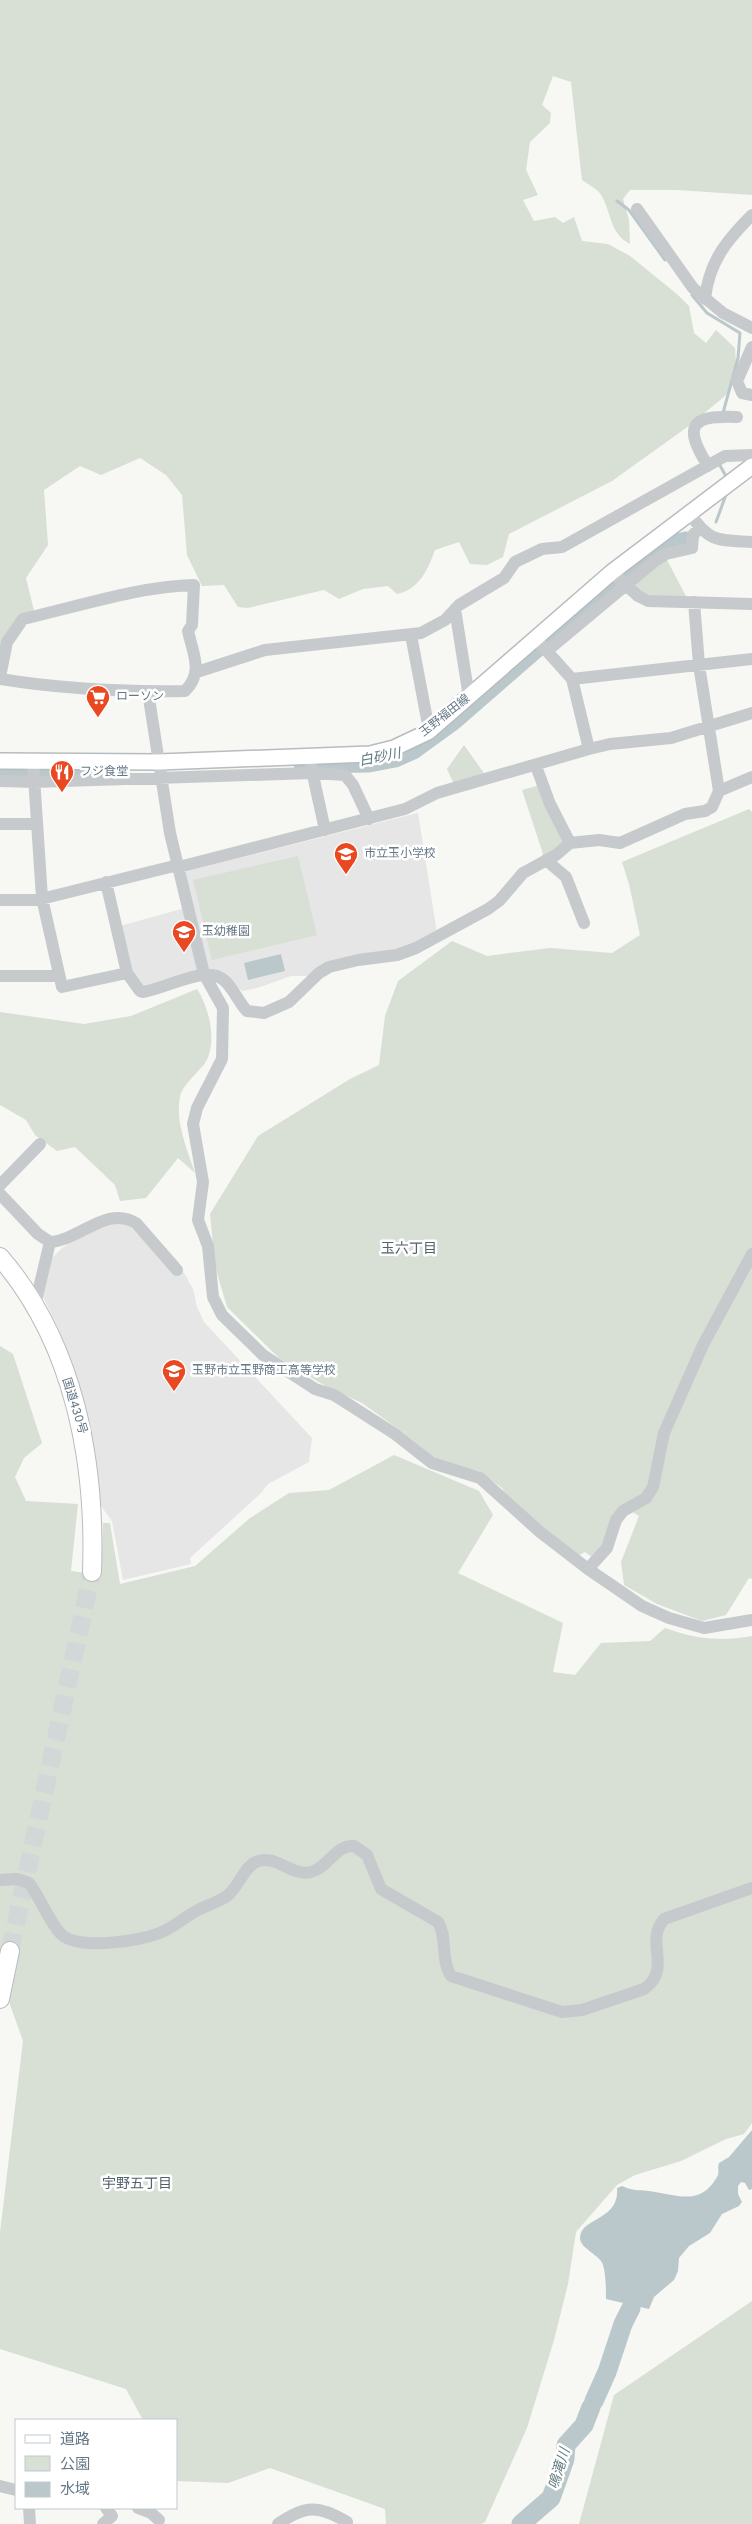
<svg xmlns="http://www.w3.org/2000/svg" width="752" height="2524" font-family="Overpass,'Noto Sans JP',sans-serif">
  <style>
    .built { fill: #e5e6e5 }
    .green { fill: #d8dfd4 }
    .water { fill: #bbc8cb }
    .lines { fill: none; stroke-linecap: round; stroke-linejoin: round }
    .stream { stroke: #bbc8cb; stroke-width: 3 }
    .river { stroke: #bbc8cb; stroke-width: 19 }
    .highway-tunnel { stroke: #d2d7d8; stroke-width: 18; stroke-dasharray: 18 9; stroke-linecap: butt }
    .major-casing { stroke: #b7bcbf; stroke-width: 18 }
    .highway-casing { stroke: #b9bcbf; stroke-width: 20 }
    .minor { stroke: #c7cacd; stroke-width: 12 }
    .major { stroke: #fff; stroke-width: 15 }
    .highway { stroke: #fff; stroke-width: 18 }
    .labels { text-anchor: middle; dominant-baseline: central; stroke-width: 5; stroke-linejoin: round; paint-order: stroke }
    .poi-label { font-size: 12px; fill: #657886; stroke: #fff; text-anchor: start }
    .street-label { font-size: 12px; fill: #657886; stroke: #fff }
    .water-label { font-size: 14px; font-style: italic; fill: #607b82; stroke: #fff }
    .neighbourhood-label { font-size: 14px; fill: #53616b; stroke: #fff }
  </style>
  <rect width="100%" height="100%" fill="#f7f7f4"/>
  <path class="built" d="M418 813 437 933 393 951 311 976H291L257 988 243 991 209 973 183 875 188 871Z
    M185 908 199 971 143 988 129 968 120 926Z
    M113 1221 128 1224 170 1268 178 1262 193 1289 197 1307 204 1322 312 1438 309 1462 268 1484 261 1493 190 1558 191 1564 123 1580 112 1521 101 1506 93 1444 61 1342 60 1332 43 1297 48 1262 62 1248 87 1232Z"/>
  <path class="green" d="M0 0H752V195L678 190H630L623 199 629 220 630 244C607 232 612 207 598 191 593 187 587 183 582 180L571 82 553 76 542 105 551 113 550 123 530 142 526 170 538 195 523 200 534 221 555 217 563 223 574 217 582 241 608 244 630 256 678 295 689 306 694 333 706 343 716 330 735 348 736 363 727 394 719 401 686 428 612 481 509 534 503 557 487 565 470 564 459 542 435 550C428 569 419 590 397 594L388 586 363 589 339 599 324 590 248 608 238 607 224 585 202 586 187 555 182 495 166 475 140 458 101 475 80 466 44 490 48 545 26 578 34 611 19 615 0 665Z
    M666 558 687 598 646 596 629 585Z
    M464 745 486 776 454 784 447 769Z
    M540 785 566 840 544 857 522 790Z
    M749 809 752 812V1579L749 1578 726 1615 702 1621 657 1604 624 1585 621 1562 639 1516 623 1506 603 1547 593 1558 585 1552 577 1556 511 1502 502 1488 479 1471 440 1462 404 1433 362 1403 329 1388 280 1359 227 1307 215 1266 210 1214 258 1136 350 1079 379 1065 385 1016 398 981 452 941 487 956 550 948 612 953 640 935 629 884 622 862Z
    M298 856 317 935 212 960 193 880Z
    M197 989C209 1007 218 1043 205 1063 198 1073 182 1085 180 1097 175 1122 187 1149 195 1173L178 1158 146 1198 120 1201 115 1185 75 1147 57 1151 35 1135 26 1120 0 1105V1012L84 1024 131 1016Z
    M0 1346 13 1354 42 1443 24 1458 15 1477 26 1501 78 1504 71 1571 101 1575 103 1523H110L120 1584 195 1566 250 1518 289 1493 329 1490 394 1455 479 1491 493 1515 458 1573 563 1623 553 1672 575 1675 601 1643 650 1641 665 1628C696 1639 720 1642 752 1636V2123L744 2134 726 2139 681 2161 635 2175 617 2185 576 2232 568 2284 554 2340 527 2428 485 2522 481 2524H386L385 2509 270 2468 228 2483 176 2481V2420H143L126 2389 0 2349V2232L23 2041 0 1976Z
    M752 2301V2524H579L614 2395Z"/>
  <path class="water" d="M281 954 285 971 248 980 244 963Z
    M752 2130V2189L749 2190 745 2183 741 2182 738 2186V2194L742 2202 739 2206 722 2214 710 2233 689 2246 679 2258 678 2271 674 2280 654 2297 649 2309 606 2299C606 2290 606 2267 601 2261 596 2254 580 2247 580 2238 580 2217 620 2221 617 2188L622 2186C634 2192 642 2189 655 2192 680 2196 701 2205 717 2177 720 2172 717 2168 719 2163L729 2157Z"/>
  <g class="lines">
    <path class="stream" d="M617 201 629 210 665 260
      M692 295 707 313 740 333 738 358 723 413
      M718 462 727 478
      M716 522 727 492"/>
    <path class="river" d="M303 764 369 763 395 758 413 750 453 721 623 573 657 548 686 541
      M0 768 88 769
      M594 2401 607 2372 623 2324 631 2308
      M521 2524 551 2498 565 2459 566 2445 584 2425 591 2407"/>
    <path class="highway-tunnel" d="M10 1951 92 1572"/>
    <g class="major-casing">
      <path id="major" d="M0 761 159 762 370 754 394 748 428 732 612 572 752 466"/>
    </g>
    <g class="highway-casing">
      <path id="highway" d="M0 1257C74 1343 96 1461 92 1572
        M0 1999 10 1951"/>
    </g>
    <path class="minor" d="M637 209 693 288 723 313 752 328
      M705 299C709 262 726 241 752 215
      M752 347 737 381 742 393 752 395
      M708 466C683 426 690 415 737 417
      M690 514C710 543 718 540 752 542
      M612 572 638 596 648 601 752 604
      M455 609 469 697
      M411 635 429 730
      M536 639 572 679 752 659
      M547 651 655 561 666 554 692 548 693 535 700 528
      M197 672 265 650 421 633 445 620 459 605 504 578 515 562 542 549 562 547 725 456 752 455
      M0 677 7 642 23 619C76 607 140 586 194 585L192 625 188 631C193 654 204 672 185 691 124 692 61 689 0 679
      M572 679 589 749
      M148 692 170 833 204 974 223 1008 222 1059 197 1108 193 1124 203 1182 198 1220 208 1246 213 1297 222 1315 263 1355 315 1389 334 1395 395 1434 432 1463 480 1478 540 1532 588 1569 642 1606 669 1618 704 1628 752 1620
      M33 762 42 898 62 987 127 973
      M311 766 325 830
      M536 766 550 804 570 843
      M0 781 34 782 312 773 345 775 353 785 369 819
      M719 791 752 777
      M0 824H36
      M546 860 566 877 584 923
      M179 867 405 809 437 793 589 749 610 744 671 738 752 713
      M106 882 127 973 140 991 143 992C163 989 202 968 219 977 232 983 237 1001 247 1011L264 1013 289 1002 319 973 329 967 358 960 397 955 416 948 488 909 499 901 523 873 556 855 570 843 599 840 620 843 685 814 705 811 712 807 719 791 699 665 694 602
      M0 900H37L178 865
      M0 976H59
      M0 1185 40 1144
      M0 1194 38 1234 50 1242
      M35 1305 50 1242C80 1240 107 1205 136 1223L177 1270
      M588 1569 607 1548 616 1520 623 1511 646 1498 653 1487 664 1433 703 1345 752 1254
      M0 1880 17 1879 29 1883C40 1897 49 1922 61 1934 77 1951 145 1941 164 1931 175 1926 185 1917 196 1911 206 1906 218 1902 227 1896 239 1887 243 1868 256 1862 275 1853 292 1877 311 1872 328 1868 336 1844 354 1846L367 1855 381 1889 438 1922C448 1938 440 1959 451 1976L562 2012 582 2010 644 1989C673 1969 644 1942 664 1919L752 1888
      M0 2486 16 2490
      M29 2508 30 2524
      M138 2508 151 2513 159 2520
      M103 2524 112 2516 106 2508
      M278 2524C305 2505 319 2505 347 2522L346 2524"/>
    <use href="#major" class="major"/>
    <use href="#highway" class="highway"/>
  </g>
  <defs>
    <g id="supermarket-pin" transform="scale(1.25)"><path d="M0 17L-7.5 6A9.5 9.5 0 1 1 7.5 6Z" fill="#ea4821" stroke="#fff"/><path d="M-6-5.5h2.5l.6 2H6L4.5 2H-2.5L-4.4-4H-6ZM-1.5 3.2a1.3 1.3 0 1 0 .1 0ZM3 3.2a1.3 1.3 0 1 0 .1 0Z" fill="#fff"/></g>
    <g id="restaurant-pin" transform="scale(1.25)"><path d="M0 17L-7.5 6A9.5 9.5 0 1 1 7.5 6Z" fill="#ea4821" stroke="#fff"/><path d="M-5-6h1v4h1v-4h1v4h1v-4h1v5L-1.5 .5V6h-2V.5L-5-1ZM5-6V6H3V1.5H1.5Q1.5-4 5-6Z" fill="#fff"/></g>
    <g id="school-pin" transform="scale(1.25)"><path d="M0 17L-7.5 6A9.5 9.5 0 1 1 7.5 6Z" fill="#ea4821" stroke="#fff"/><path d="M0-5L7-2L0 1L-7-2ZM-4 1L0 2.5L4 1V4Q0 6-4 4Z" fill="#fff"/></g>
  </defs>
  <g fill-rule="evenodd">
    <use href="#supermarket-pin" x="98" y="697"/>
    <use href="#restaurant-pin" x="62" y="772"/>
    <use href="#school-pin" x="346" y="854"/>
    <use href="#school-pin" x="184" y="932"/>
    <use href="#school-pin" x="174" y="1371"/>
  </g>
  <g class="labels">
    <g class="poi-label">
      <text x="116" y="697">ローソン</text>
      <text x="80" y="772">フジ食堂</text>
      <text x="364" y="854">市立玉小学校</text>
      <text x="202" y="932">玉幼稚園</text>
      <text x="192" y="1371">玉野市立玉野商工高等学校</text>
    </g>
    <g class="street-label">
      <text transform="translate(445 716) rotate(-38)">玉野福田線</text>
      <text transform="translate(74 1406) rotate(73)">国道430号</text>
    </g>
    <g class="water-label">
      <text transform="translate(380 758) rotate(-11)">白砂川</text>
      <text transform="translate(560 2469) rotate(-73)">鳴滝川</text>
    </g>
    <g class="neighbourhood-label">
      <text x="409" y="1249">玉六丁目</text>
      <text x="137" y="2184">宇野五丁目</text>
    </g>
  </g>
  <rect x="15" y="2419" width="162" height="90" fill="#ffffff" stroke="#c1c9cf"/>
  <rect x="25" y="2435" width="25" height="8" fill="#ffffff" stroke="#c1c9cf"/>
  <text x="60" y="2444" font-size="15" fill="#657886">道路</text>
  <rect x="25" y="2456" width="25" height="15" fill="#d8dfd4" stroke="#c1c9cf"/>
  <text x="60" y="2469" font-size="15" fill="#657886">公園</text>
  <rect x="25" y="2482" width="25" height="15" fill="#bbc8cb" stroke="#c1c9cf"/>
  <text x="60" y="2494" font-size="15" fill="#657886">水域</text>
</svg>
